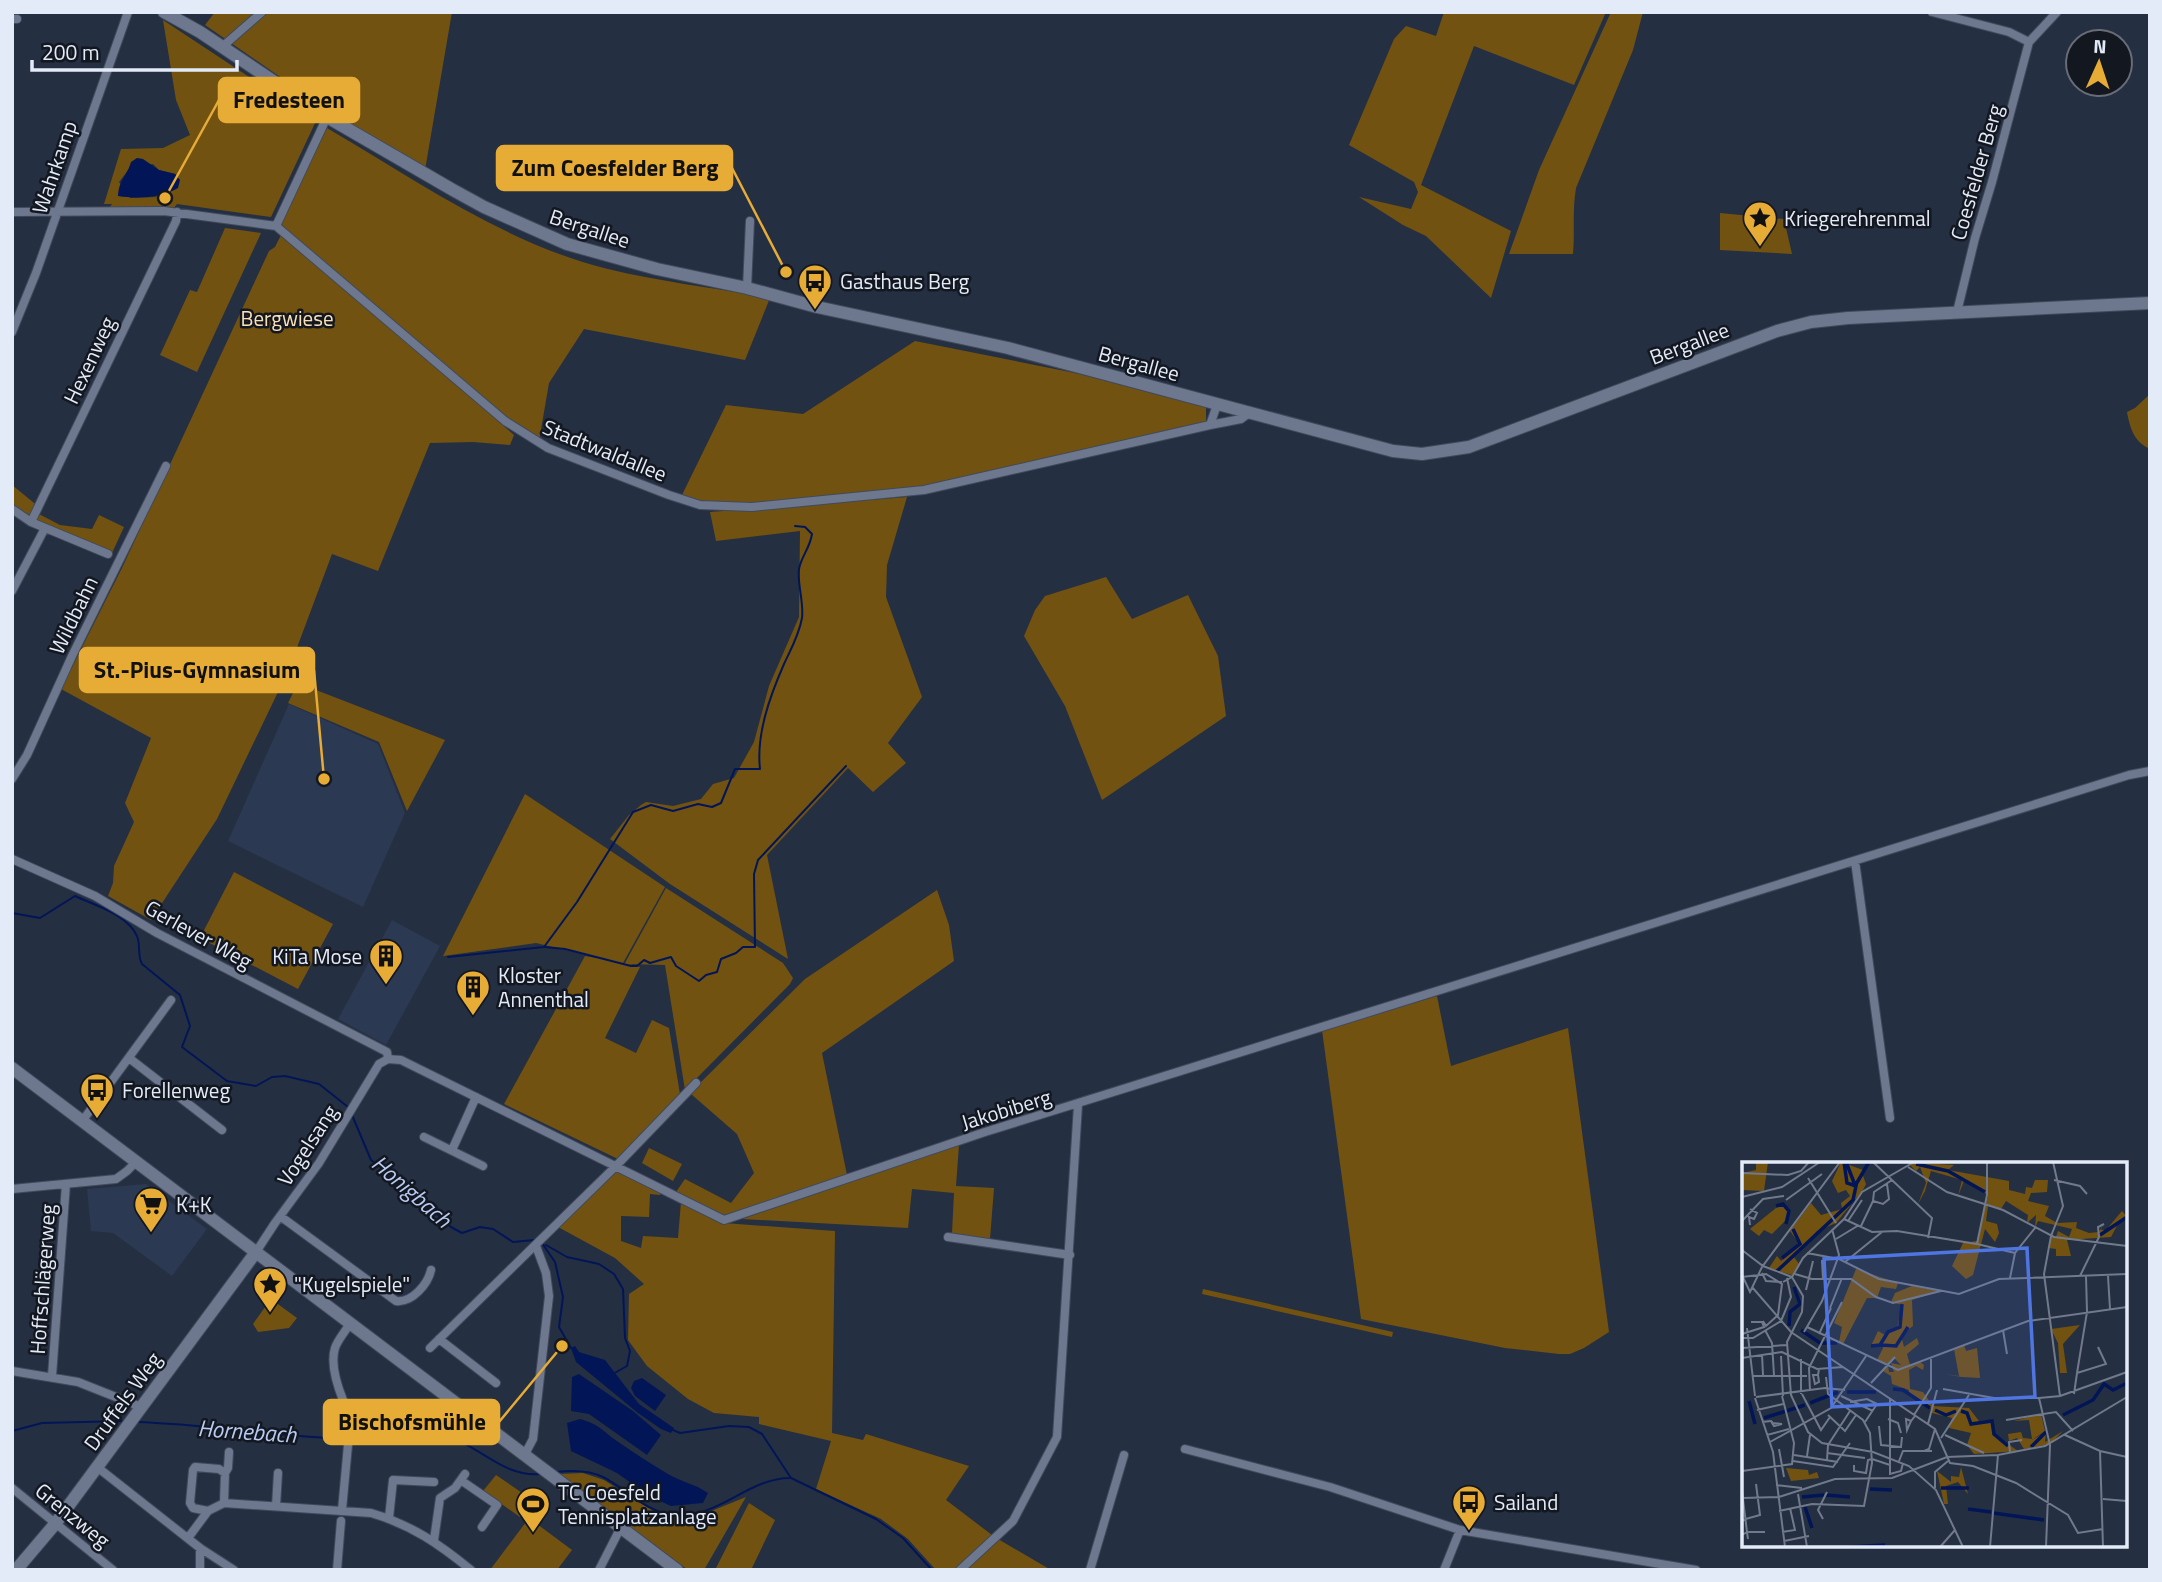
<svg xmlns="http://www.w3.org/2000/svg" width="2162" height="1582" font-family="'Titillium Web',sans-serif">
  <style>
    .built { fill: #2c3952 }
    .green { fill: #725211; fill-rule: evenodd }
    .water { fill: #021657 }
    .lines { fill: none; stroke-linecap: round; stroke-linejoin: round }
    .stream { stroke: #021657; stroke-width: 2 }
    .street-casing { stroke: #414a5b; stroke-width: 10 }
    .secondary-casing { stroke: #414a5b; stroke-width: 14 }
    .street { stroke: #6d788f; stroke-width: 8 }
    .secondary { stroke: #6d788f; stroke-width: 12 }
    .labels { text-anchor: middle; dominant-baseline: central; stroke-width: 5; stroke-linejoin: round; paint-order: stroke }
    .street-label { font-size: 21px; fill: #e4ebf8; stroke: #131720 }
    .poi-label { font-size: 21px; fill: #e4ebf8; stroke: #131720; text-anchor: start }
    .park-label { font-size: 21px; fill: #f9e0b7; stroke: #131720 }
    .water-label { font-size: 23px; font-style: italic; fill: #b7cbf3; stroke: #131720 }
    .inset-river { fill: none; stroke: #021657; stroke-width: 3.5 }
    .inset-road { fill: none; stroke: #717a8b; stroke-width: 2 }
    .view { fill: #4f75e0; fill-opacity: 0.15; stroke: #4f75e0; stroke-width: 3.5 }
    .inset-edge { fill: none; stroke: #e4ebf8; stroke-width: 3.5 }
    .leader { fill: none; stroke: #e7ac36; stroke-width: 2.5 }
    .callout-dot { fill: #e7ac36; stroke: #131720; stroke-width: 2.5 }
    .callout { fill: #e7ac36; stroke: #e7ac36; stroke-width: 2.5 }
    .callout-label { font-size: 23px; text-anchor: middle; font-weight: bold; fill: #111 }
  </style>
  <rect width="100%" height="100%" fill="#252f42"/>
  <path class="built" d="M289 704 378 744 405 813 363 907 228 841Z
    M392 920 440 946 386 1045 338 1019Z
    M146 1184 207 1229 172 1276 113 1233 91 1231 87 1189Z"/>
  <path class="green" d="M215 12H452L425 170 315 101 205 25Z
    M1444 12H1606L1574 85 1474 46 1421 185 1511 231 1491 298 1426 236 1403 225 1359 197 1411 209 1418 192 1414 182 1349 145 1394 39 1406 26 1436 36Z
    M1611 12H1643L1633 50 1576 188C1572 211 1575 232 1573 254H1509L1539 170Z
    M163 20 316 121 271 217 177 204 173 209 109 208 112 204H104L121 149 163 148 190 135 176 100ZM153 164 159 170 176 174 156 197 130 198 119 182 129 169Z
    M327 128C416 180 506 244 608 269 661 282 716 288 770 298L745 360 584 329 549 383 539 441 506 420 280 224Z
    M1720 213 1784 219 1792 254 1720 250Z
    M225 228 261 233 197 372 160 355 190 290 197 292Z
    M282 233 514 435 510 445 473 442 430 443 378 571 332 554 289 669 217 819 151 920 108 896 113 883 114 866 134 822 125 803 151 738 61 689 122 568 269 251 275 247Z
    M915 341 1090 376 1206 407V423L907 490 753 505 708 503 682 495 726 405 803 414Z
    M2150 394V449C2134 442 2130 428 2127 412L2135 408Z
    M12 485 39 507 37 513 60 525 92 529 99 515 124 527 112 553 47 527 12 504Z
    M907 497 887 565 886 597 922 697 888 743 906 763 873 792 848 768 767 855 788 959 670 884 610 839 629 815 641 805 646 802 673 806 701 799 713 784 734 778 754 742 769 686 799 617 800 531 716 541 710 512Z
    M1106 577 1132 619 1188 595 1218 656 1226 716 1102 800 1065 706 1024 636 1035 610 1045 596Z
    M298 683 445 740 407 811 379 742 288 703Z
    M525 794 665 887 623 963H625L666 888 783 963 793 978 790 984 685 1090 665 965 629 964 640 967 605 1038 636 1053 652 1020 669 1028 680 1094 618 1159 504 1104 585 956 603 959 536 943 443 956Z
    M234 872 333 924 298 989 200 938Z
    M937 890 949 925 954 961 822 1053 847 1175 724 1218 676 1192 685 1179 731 1203 754 1173 737 1134 691 1094 699 1084 805 979Z
    M1437 996 1451 1066 1568 1028 1609 1332 1584 1348 1570 1354H1559L1505 1348 1361 1319 1322 1030Z
    M959 1145 956 1186 994 1188 990 1239 952 1233 954 1193 912 1189 908 1228 742 1219Z
    M649 1148 682 1164 673 1181 642 1163Z
    M616 1168 661 1192 660 1195 650 1194 649 1217 621 1216V1241L641 1248 643 1236 678 1238 681 1202 724 1223 835 1231 832 1433 863 1440 866 1434 969 1466 946 1500 992 1535 956 1570H936L908 1539 881 1519 816 1489 831 1441 759 1424V1417L714 1413 688 1399 647 1366 628 1340 629 1294 644 1284 615 1258 558 1227Z
    M1203 1289 1393 1332 1392 1337 1202 1294Z
    M271 1299 297 1318 289 1328 258 1332 253 1324Z
    M583 1473 604 1480 658 1514 674 1517 694 1518 746 1497 704 1570H688L560 1474Z
    M496 1475 534 1501 520 1517 483 1491Z
    M749 1503 775 1520 751 1570H715Z
    M529 1518 572 1550 557 1570H490Z
    M998 1539 1051 1570H965Z"/>
  <path class="water" d="M137 158 143 159 159 170 175 174 180 180 178 188C160 198 138 199 118 196 119 179 127 176 131 162Z
    M575 1346 579 1352 605 1360 639 1404 674 1428 671 1433 661 1429 638 1413 576 1362 571 1348Z
    M579 1374 633 1411 661 1435 647 1455 589 1414 571 1411 572 1377Z
    M642 1378 666 1395 655 1411 635 1396 631 1388 634 1381Z
    M580 1419C601 1425 601 1430 617 1441 634 1453 651 1464 668 1474 682 1482 695 1484 708 1493L703 1503 671 1506 649 1496 617 1473 571 1451 567 1423Z"/>
  <g class="lines">
    <path class="stream" d="M12 913 40 918 75 896C96 906 127 914 137 936 141 946 137 955 142 964L180 995 190 1026 182 1047 227 1081 256 1086 272 1077 285 1076 319 1084 348 1107
      M545 947 565 949 631 966H637L644 960 650 963 671 957 676 966 699 981 706 975 717 972 721 959 736 953 743 947H755L754 874 758 860 846 766
      M448 957 544 947 577 902 633 812 651 805 673 811 698 804 712 807 721 803 735 769H760C756 734 770 696 784 664 791 649 799 635 802 618 804 602 797 583 799 569 801 557 810 548 812 534L805 527 795 526
      M352 1115 371 1160 409 1188 451 1227 462 1233 480 1227 493 1229 513 1242 534 1240
      M542 1243 555 1262 563 1297 559 1327 571 1348
      M546 1245 567 1257 599 1264 614 1274 623 1289 625 1338 630 1351 627 1366 613 1374
      M136 1422C210 1424 283 1438 356 1439 384 1440 415 1430 442 1435 478 1443 503 1478 540 1474
      M673 1430 680 1433 729 1426 749 1427 762 1434 791 1478 876 1519 903 1538 932 1570
      M12 1431 42 1423 124 1421
      M556 1472C572 1470 589 1470 603 1477 628 1490 645 1512 674 1515 718 1519 748 1478 790 1478"/>
    <g class="street-casing">
      <path id="street" d="M1932 12 2009 32 2029 42
        M12 19H17
        M222 47 262 12
        M12 212 164 211 276 226 505 421 548 448 669 495 700 505 752 507 924 490 1210 425 1217 405
        M276 226 327 117
        M747 288 750 221
        M1957 312 1975 238 1992 182 2029 42 2057 12
        M12 332 36 273 128 12
        M1210 425 1241 419 1249 413
        M12 509 31 522 108 554
        M31 522 176 221 177 212
        M12 591 45 528
        M12 779 27 755 72 656 166 466
        M12 859 95 896 157 933 387 1052 388 1059 401 1060 724 1220 985 1132 2129 775 2150 771
        M1855 861 1890 1118
        M129 1058 222 1130
        M83 1120 171 1000
        M424 1137 483 1166
        M452 1150 476 1097
        M12 1189 116 1179 127 1171 136 1162
        M280 1216 396 1301C412 1303 428 1284 431 1270
        M948 1237 1070 1255
        M256 1252 275 1223 319 1163 379 1064 388 1059
        M439 1339 496 1383
        M430 1348 616 1166 696 1083
        M12 1371 78 1382 141 1407
        M52 1376 66 1184
        M343 1400C337 1385 330 1364 335 1348 338 1339 346 1331 350 1323
        M1185 1449 1330 1487 1460 1530 1696 1570
        M525 1454 533 1439 549 1296 546 1273 536 1246
        M97 1467 200 1548 234 1570
        M225 1473 228 1468 229 1452
        M462 1481 497 1505 482 1527
        M12 1488 113 1570
        M276 1506 278 1473
        M342 1510 348 1445
        M208 1511 193 1508 190 1503 193 1470 195 1467 219 1469 225 1473 224 1503
        M389 1518 393 1480 434 1482
        M188 1538 208 1511 224 1503 371 1513C412 1525 439 1544 471 1570
        M434 1540 440 1498 455 1488 465 1474
        M200 1570V1548
        M337 1570 341 1521
        M599 1570 621 1527
        M960 1570 1013 1521 1057 1437 1078 1105
        M1090 1570 1124 1455
        M1444 1570 1460 1530"/>
    </g>
    <g class="secondary-casing">
      <path id="secondary" d="M164 12 200 32 327 117 453 190 484 207 567 244 657 269 747 288 817 307 1008 348 1393 451 1422 454 1469 447 1777 331 1811 322 1848 318 2150 303
        M12 1068 677 1570
        M16 1570 55 1524 256 1252"/>
    </g>
    <use href="#street" class="street"/>
    <use href="#secondary" class="secondary"/>
  </g>
  <defs>
    <g id="sight-pin" transform="scale(1.75)"><path d="M0 17L-7.5 6A9.5 9.5 0 1 1 7.5 6Z" fill="#e7ac36" stroke="#131720"/><path d="M0-6L1.8-2.2L6-1.7L2.9 1.2L3.7 5.4L0 3.3L-3.7 5.4L-2.9 1.2L-6-1.7L-1.8-2.2Z" fill="#111"/></g>
    <g id="bus-pin" transform="scale(1.75)"><path d="M0 17L-7.5 6A9.5 9.5 0 1 1 7.5 6Z" fill="#e7ac36" stroke="#131720"/><path d="M-5-6H5V4H4V6H2V4H-2V6H-4V4H-5ZM-3.5-4V0h7V-4ZM-3.5 1.2v1.5H-2V1.2ZM2 1.2v1.5H3.5V1.2Z" fill="#111"/></g>
    <g id="building-pin" transform="scale(1.75)"><path d="M0 17L-7.5 6A9.5 9.5 0 1 1 7.5 6Z" fill="#e7ac36" stroke="#131720"/><path d="M-4-6H4V6H1V3H-1V6H-4ZM-2.5-4.3h1.7v1.8h-1.7ZM.8-4.3h1.7v1.8H.8ZM-2.5-1h1.7V.8h-1.7ZM.8-1h1.7V.8H.8Z" fill="#111"/></g>
    <g id="supermarket-pin" transform="scale(1.75)"><path d="M0 17L-7.5 6A9.5 9.5 0 1 1 7.5 6Z" fill="#e7ac36" stroke="#131720"/><path d="M-6-5.5h2.5l.6 2H6L4.5 2H-2.5L-4.4-4H-6ZM-1.5 3.2a1.3 1.3 0 1 0 .1 0ZM3 3.2a1.3 1.3 0 1 0 .1 0Z" fill="#111"/></g>
    <g id="stadium-pin" transform="scale(1.75)"><path d="M0 17L-7.5 6A9.5 9.5 0 1 1 7.5 6Z" fill="#e7ac36" stroke="#131720"/><path d="M0-5a6.5 5 0 1 0 0 10a6.5 5 0 1 0 0-10ZM-3.5-1.8h7v3.6h-7Z" fill="#111"/></g>
  </defs>
  <g fill-rule="evenodd">
    <use href="#sight-pin" x="1760" y="218"/>
    <use href="#bus-pin" x="815" y="281"/>
    <use href="#building-pin" x="386" y="956"/>
    <use href="#building-pin" x="473" y="987"/>
    <use href="#bus-pin" x="97" y="1090"/>
    <use href="#supermarket-pin" x="151" y="1204"/>
    <use href="#sight-pin" x="270" y="1284"/>
    <use href="#bus-pin" x="1469" y="1502"/>
    <use href="#stadium-pin" x="533" y="1504"/>
  </g>
  <g class="labels">
    <g class="street-label">
      <text transform="translate(54 167) rotate(-71)">Wahrkamp</text>
      <text transform="translate(1976 172) rotate(-74)">Coesfelder Berg</text>
      <text transform="translate(590 228) rotate(18)">Bergallee</text>
      <text transform="translate(1689 343) rotate(-21)">Bergallee</text>
      <text transform="translate(89 360) rotate(-65)">Hexenweg</text>
      <text transform="translate(1139 363) rotate(15)">Bergallee</text>
      <text transform="translate(605 450) rotate(22)">Stadtwaldallee</text>
      <text transform="translate(73 615) rotate(-64)">Wildbahn</text>
      <text transform="translate(199 934) rotate(29)">Gerlever Weg</text>
      <text transform="translate(1006 1109) rotate(-17)">Jakobiberg</text>
      <text transform="translate(307 1145) rotate(-57)">Vogelsang</text>
      <text transform="translate(42 1279) rotate(-86)">Hoffschlägerweg</text>
      <text transform="translate(122 1401) rotate(-54)">Druffels Weg</text>
      <text transform="translate(73 1515) rotate(39)">Grenzweg</text>
    </g>
    <g class="poi-label">
      <text x="1784" y="218">Kriegerehrenmal</text>
      <text x="840" y="281">Gasthaus Berg</text>
      <text x="362" y="956" text-anchor="end">KiTa Mose</text>
      <text x="498" y="975">Kloster<tspan x="498" dy="24">Annenthal</tspan></text>
      <text x="122" y="1090">Forellenweg</text>
      <text x="176" y="1204">K+K</text>
      <text x="294" y="1284">"Kugelspiele"</text>
      <text x="558" y="1492">TC Coesfeld<tspan x="558" dy="24">Tennisplatzanlage</tspan></text>
      <text x="1494" y="1502">Sailand</text>
    </g>
    <g class="park-label">
      <text x="287" y="318">Bergwiese</text>
    </g>
    <g class="water-label">
      <text transform="translate(412 1191) rotate(41)">Honigbach</text>
      <text transform="translate(247 1431) rotate(4)">Hornebach</text>
    </g>
  </g>
  <g transform="translate(1742 1162)">
    <rect width="385" height="385" fill="#252f42"/>
    <path d="M14 0H26L22 29 0 28V11L14 8ZM99 0 121 8 127 0 120 11 124 22 121 28 94 61 75 69 52 95 57 102 50 113 27 106 35 94 39 99 58 83 48 69 69 41 79 53 100 47 99 41 108 34 104 28 96 31 90 19ZM165 0 212 3 206 8 267 19V28L283 32 284 25 290 26 293 18H306L305 30 289 31 286 39 307 44 303 54 315 61 335 60 334 66 347 71 357 70 361 63 359 68H364L380 49 385 55 378 58 369 75 325 78 329 94H314V87L307 86 309 74 314 75 316 69 327 75 330 67 296 59 293 66 294 53 285 61 286 53 264 39 259 47 246 44 244 59 255 62 257 71 253 80 243 67 231 113 224 117 210 104 221 81 235 79 246 33 222 19 216 34 220 18 189 9 183 29 176 42 184 21 178 5 174 9ZM39 42 46 48 45 57 30 72 22 68 17 74 8 67ZM114 107 156 121 154 127 139 125 135 136H125L101 182 97 180 100 165 92 161ZM170 124 198 129 170 138 171 164 159 173 162 185 175 176 177 182 165 192 168 203 178 200 182 203 181 208 174 204 167 208 168 227 181 230 191 244 227 246 237 259 250 258 253 273 276 289 232 292 225 283 229 271 207 266 210 256 190 251V247L166 233 167 228 150 222 149 214 141 209 146 203 147 210H152L149 201 159 203 152 196 146 203 135 198 142 184H129L136 169 143 173 155 166 160 143 149 140 153 131ZM338 163 321 182 325 211H318L316 181 309 167ZM222 183 224 189 235 186 238 216 220 215 202 212 217 214 212 187ZM299 252 303 269 290 278 304 270 303 280 321 269 308 282 282 287 275 276 267 279 266 272 279 270 281 276 290 277 287 258 272 259ZM219 305 226 332 216 320 204 324 206 342H202L195 309 209 320V314L217 315ZM44 306 66 308 67 313 75 310 77 316 49 319Z" fill="#725211"/>
    <path class="inset-river" d="M104 0 113 23M174 2 206 9 243 30M113 24 127 0M34 44 41 42 47 49 44 62M358 73 385 55M40 96 58 82 51 67M34 110 111 38 114 24 105 21 102 0M47 164 48 150 58 142 52 125M59 168 78 181H95M139 183 154 184 166 165M129 184 138 183 146 170 158 165 160 142M151 227 161 228 188 246M105 230H134M7 239 13 262M68 241 96 230M193 248 204 253 214 249M219 249 225 251 229 262 250 259 252 272 266 284M321 253 351 238 362 222 371 228 385 221M22 256 63 243M289 285 304 270M199 326H227M128 327 150 328M84 333 108 335M60 335 82 333M63 345 70 366M226 347 249 350M251 351 302 358M107 385 143 383"/>
    <path class="inset-road" d="M131 0 190 56 186 76M193 0H225M166 5 205 30 261 48 312 75 385 84M0 11 46 13 59 9 67 0M66 16 94 61M312 18 338 24 345 32M145 22 147 37 141 42 131 39 132 30 150 18M0 35 40 25 78 0M44 38 80 12M8 47 15 51 12 57 7 55 8 63M102 57 130 70 155 69 235 82 245 33V0M0 59 21 37 42 34M106 59 120 38M119 64 131 39M94 77 117 63M235 82 273 91M0 88 21 104 50 115 61 96 102 57 120 30 172 0M65 91 97 97 137 117 217 132 257 117 385 112M103 100 140 70M20 111 24 119 40 120M53 112 70 117H109L134 135 151 141 199 129M0 113 8 130 20 105 98 0M338 114 357 75 356 65 362 62M366 114 368 147M0 115 24 112 40 122 36 153 24 164 21 159M268 116 273 91 293 66M81 117 80 99 84 98M41 120 50 115 61 134 60 150 45 180 49 233 66 270 80 281 131 290 167 304 194 328 221 385M10 125 49 170 193 267 208 301 231 304 274 321 326 353 336 371 361 367M64 128 71 99M88 146 100 116M39 159 49 135 45 116M65 165 156 208 286 159 385 145M5 166 13 234M23 168 30 181 32 213M261 168 265 192M62 170 80 139 97 93 90 67M0 172 22 165 20 160H9M77 172 89 146M0 176H11L39 159M0 186 45 183M20 192 21 213M39 194 41 234M0 196 40 190 75 207 101 205M335 211 345 150 344 114M76 213 77 220 73 222 71 213H76L77 207M11 214H65M129 221 153 195M201 227 252 236H297L308 283 304 385M68 229 67 206 100 140M59 232V197M60 232 79 268 88 255M332 232 335 211 364 202 356 185M99 234 131 249M318 234 385 210M14 235 83 226 103 228M13 236 31 290 43 385M297 236 318 234 302 112 309 74 321 44 311 0M108 240 125 237 135 242 123 260M15 248 41 242M86 253 103 269 114 253M172 253 189 226V195M146 257 156 261 159 271M264 258 314 250 331 269M169 259 165 268 164 257 169 259 173 254M20 260 29 259 30 260V261L32 264 40 262 30 261M186 262 195 228M137 264 139 283 159 285 160 275M25 273 47 267M203 273 242 291M323 273 358 289 385 295M199 276 227 233M28 280 89 246 124 194M37 287 42 315M182 289 187 287 193 267M358 289 361 385M85 291 123 296M268 291 267 280 280 278M52 293 96 300M65 294 68 273M130 297 148 303V312L159 309 161 301M85 298 86 283 108 249M51 299 91 305 108 281M157 299 161 289H190M148 302V237M112 303V309L124 311 126 298 130 297M0 309 50 302 52 281 40 234M34 323 60 326M193 326V310L206 299M0 329 5 370 0 373M56 332 65 385M0 336 37 335 93 317 150 316 205 295 256 293 303 284 385 235M361 337 385 339M37 349 70 342 122 344 130 301 128 271 121 258 86 232 84 215M81 357 76 348 85 330M0 358 18 353 14 322M40 370 53 368 48 346M6 377 5 370H23M42 379 67 374M198 385 213 368M248 385 256 293"/>
    <path class="view" d="M285 86 293 235 90 245 82 97Z"/>
    <rect width="385" height="385" class="inset-edge"/>
  </g>
  <path class="leader" d="M165 198L219 100M786 272L732 168M324 779L314 670M562 1346L499 1422"/>
  <g class="callout-dot">
    <circle cx="165" cy="198" r="7"/>
    <circle cx="786" cy="272" r="7"/>
    <circle cx="324" cy="779" r="7"/>
    <circle cx="562" cy="1346" r="7"/>
  </g>
  <g class="callout">
    <rect x="219" y="78" width="140" height="44" rx="7"/>
    <rect x="497" y="146" width="235" height="44" rx="7"/>
    <rect x="80" y="648" width="234" height="44" rx="7"/>
    <rect x="324" y="1400" width="175" height="44" rx="7"/>
  </g>
  <g class="callout-label">
    <text x="289" y="108">Fredesteen</text>
    <text x="615" y="176">Zum Coesfelder Berg</text>
    <text x="197" y="678">St.-Pius-Gymnasium</text>
    <text x="412" y="1430">Bischofsmühle</text>
  </g>
  <rect width="2162" height="1582" fill="none" stroke="#e4ebf8" stroke-width="28"/>
  <g transform="translate(2099 63) rotate(3)"><circle r="33" fill="#131720" stroke="#676c76" stroke-width="2"/>
  <path d="M0-5L12 26L0 18L-12 26Z" fill="#e7ac36"/>
  <text y="-10" font-size="19" font-weight="bold" text-anchor="middle" fill="#e4ebf8">N</text>
  </g>
  <path d="M32 60v10h205v-10" fill="none" stroke="#e4ebf8" stroke-width="3.5"/>
  <text x="42" y="60" font-size="21" fill="#e4ebf8" stroke="#131720" stroke-width="5" paint-order="stroke">200 m</text>
</svg>
